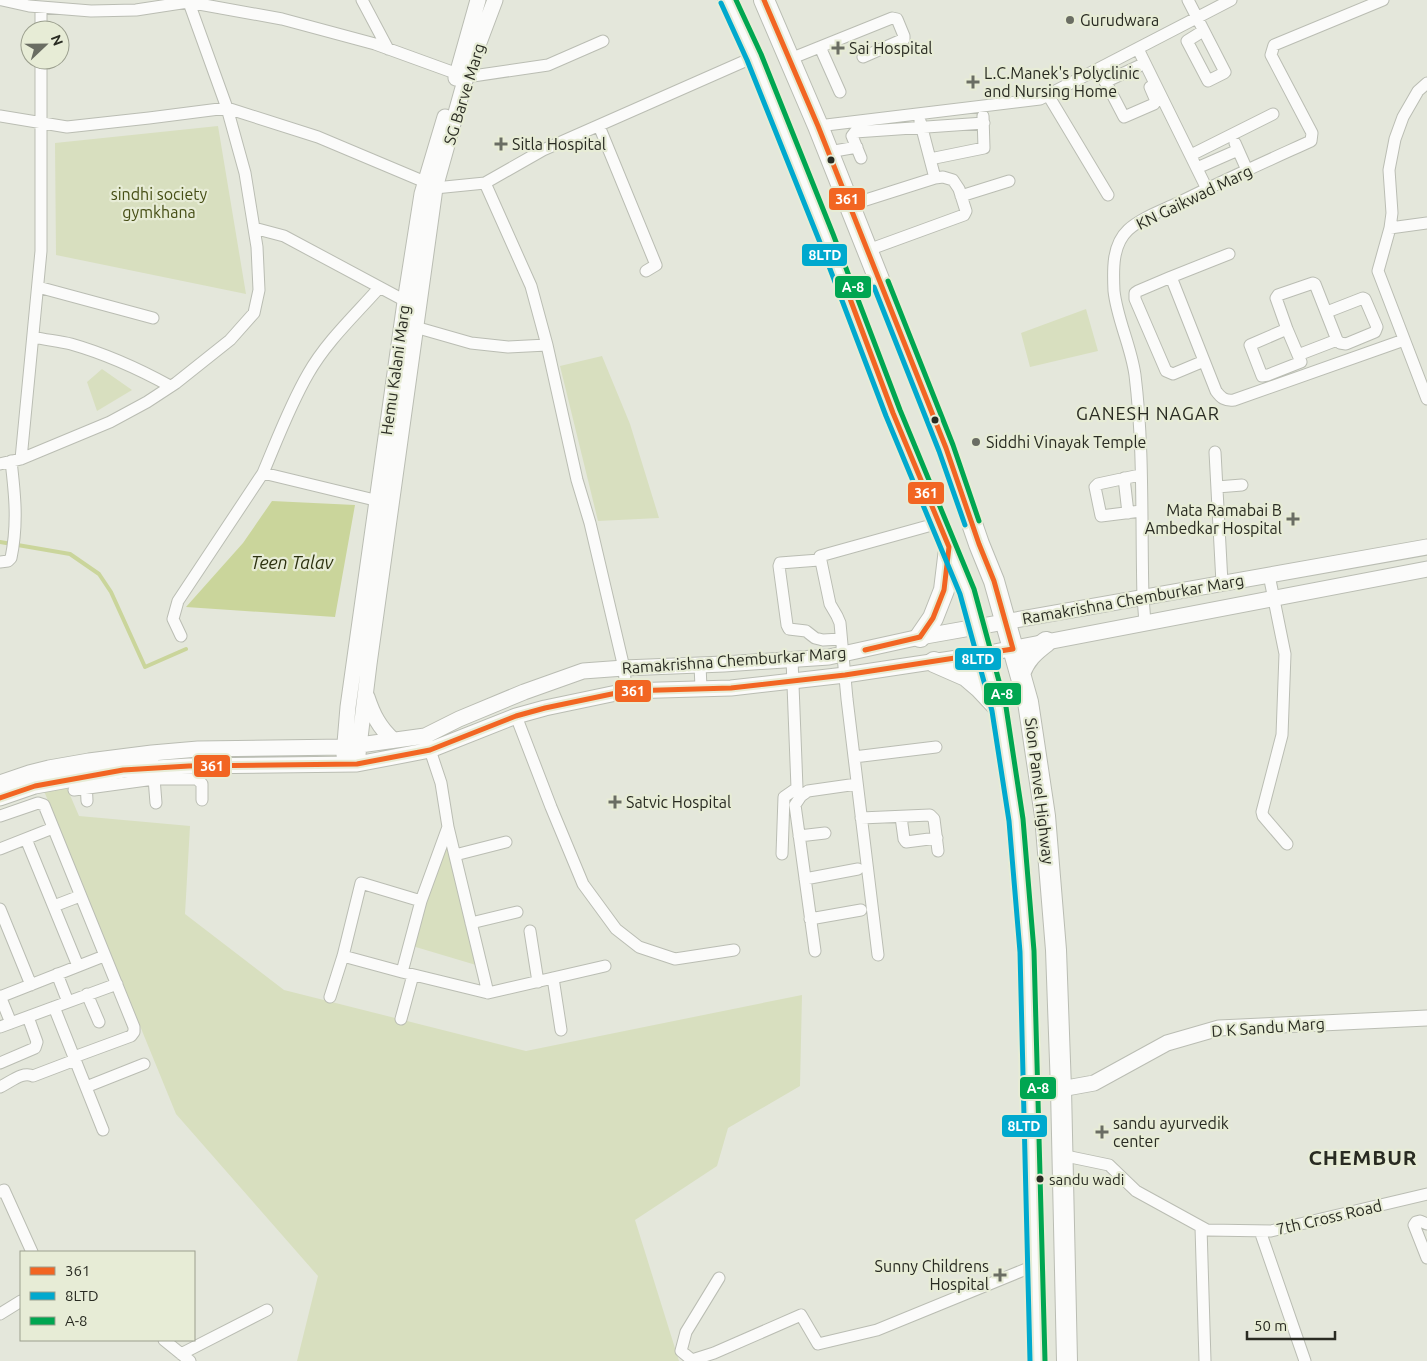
<svg xmlns="http://www.w3.org/2000/svg" width="1427" height="1361" font-family="Ubuntu,sans-serif">
  <style>
    .green { fill: #d8dfbf }
    .water { fill: #cad59b }
    .lines { fill: none; stroke-linecap: round; stroke-linejoin: round }
    .stream { stroke: #cad59b; stroke-width: 4 }
    .street-casing { stroke: #babdb3; stroke-width: 13 }
    .secondary-casing { stroke: #babdb3; stroke-width: 17 }
    .highway-casing { stroke: #babdb3; stroke-width: 22 }
    .street { stroke: #fbfbfa; stroke-width: 11 }
    .secondary { stroke: #fbfbfa; stroke-width: 15 }
    .highway { stroke: #fbfbfa; stroke-width: 20 }
    .bus-1-casing { stroke: #e7ecd6; stroke-width: 9 }
    .bus-2-casing { stroke: #e7ecd6; stroke-width: 9 }
    .bus-3-casing { stroke: #e7ecd6; stroke-width: 9 }
    .bus-1 { stroke: #f26522; stroke-width: 5 }
    .bus-2 { stroke: #00a9ce; stroke-width: 5 }
    .bus-3 { stroke: #00a651; stroke-width: 5 }
    .poi-dot { fill: #6a6d63; stroke: #e7ecd6; stroke-width: 2 }
    .bus-dot { fill: #292b22; stroke: #e7ecd6; stroke-width: 2 }
    .labels { text-anchor: middle; dominant-baseline: central; stroke-width: 4.5; stroke-linejoin: round; paint-order: stroke }
    .bus-label { font-size: 15px; fill: #292b22; stroke: #e7ecd6; text-anchor: start }
    .poi-label { font-size: 16px; fill: #292b22; stroke: #e7ecd6; text-anchor: start }
    .street-label { font-size: 16px; fill: #292b22; stroke: #e7ecd6 }
    .park-label { font-size: 16px; fill: #464e15; stroke: #e7ecd6 }
    .neighbourhood-label { font-size: 18px; letter-spacing: 1px; fill: #292b22; stroke: #e7ecd6 }
    .water-label { font-size: 18px; font-style: italic; fill: #2d3210; stroke: #e7ecd6 }
    .district-label { font-size: 21px; font-weight: bold; letter-spacing: 1px; fill: #292b22; stroke: #e7ecd6 }
    .line-badge { stroke: #e7ecd6; stroke-width: 2 }
    .badge-label { font-size: 14px; text-anchor: middle; font-weight: bold; fill: #fff }
  </style>
  <rect width="100%" height="100%" fill="#e4e7db"/>
  <path class="green" d="M218 126 246 294 56 255 55 143Z
    M1086 309 1098 351 1030 367 1021 333Z
    M602 356 630 424 659 518 598 521 560 366Z
    M102 369 132 390 97 411 87 382Z
    M67 788 79 816 190 826 185 914 284 990 526 1051 802 995 800 1086 728 1128 717 1166 635 1220 679 1361H297L318 1276 176 1114 44 791Z
    M443 827 476 965 409 945Z"/>
  <path class="water" d="M272 501 355 505 335 617 186 607 243 543Z"/>
  <g class="lines">
    <path class="stream" d="M0 542 70 554 99 574 111 592 145 667 186 649"/>
    <g class="street-casing">
      <path id="street" d="M2 0 29 6 91 11 136 10 188 2 282 19 375 44 466 77 548 65 603 41
        M362 0 388 49
        M1188 0 1225 72 1224 73 1208 81 1187 41 1203 31
        M41 7V30
        M820 47 840 92
        M1138 49 1207 189
        M790 59 892 18 897 19 904 36V39L863 57
        M1099 69 1124 117 1154 104 1156 101 1150 87
        M1105 82 1139 66
        M1427 83 1418 91 1403 117 1395 139 1389 170 1392 213 1390 228 1378 271 1427 399
        M1048 95 1108 195
        M0 116 67 127 149 118 227 108 318 137 425 182 435 188 485 183 543 150 754 57
        M920 121 935 178
        M599 126 656 265 646 271
        M818 126 1040 99 1231 0
        M1235 143 1247 170
        M829 152 857 147
        M1191 155 1273 114
        M861 158 852 136 855 132 984 123
        M930 159 984 148 983 116
        M1197 168 1238 150
        M485 183 531 286 547 345 577 480 590 523 624 668 626 691
        M961 196 1009 181
        M850 205 935 178 943 177 953 180 959 189 966 211 964 215 868 250
        M254 228 284 236 411 304
        M1390 228 1427 223
        M1229 254 1171 277 1216 391C1221 398 1225 401 1234 400L1404 340
        M1171 277 1138 291 1135 293V299L1166 371 1173 374 1204 361
        M38 287 153 318
        M1327 312 1363 298 1365 299 1377 327 1375 332 1346 344 1340 343 1337 340
        M415 327 471 343 508 347 547 345
        M1287 329 1276 298 1278 295 1313 283 1315 284 1337 340 1298 355
        M1287 329 1301 362 1268 375 1262 376 1250 345Z
        M33 337C46 340 59 341 71 344 106 354 139 369 170 386
        M1215 452 1222 583
        M21 459 41 251V60
        M0 464 21 459 110 422 147 402 176 383 230 340 254 313 259 290 257 247 245 173 227 108 188 0
        M263 473C277 440 290 405 308 374 326 342 355 315 379 288
        M1140 475 1098 484 1095 487 1101 516 1141 511
        M1124 478 1128 513
        M1217 487 1242 485
        M820 556 939 523
        M0 562 8 561 11 558C18 524 15 495 11 461
        M1269 575 1285 654 1282 735 1262 812 1263 816 1287 844
        M1145 623 1143 597C1141 523 1144 448 1135 375 1131 346 1117 319 1114 291 1113 270 1112 245 1128 230 1141 218 1161 211 1178 203 1222 181 1267 161 1311 141L1312 133 1271 55 1274 45 1383 0
        M181 636 173 619 178 601 263 473 383 502
        M841 639 823 640 815 638 806 631 789 629 787 625 779 566 780 563 819 560 821 561 830 604 837 616 840 623 847 699 878 955
        M700 665 701 688
        M516 716 551 807 583 884 616 929 639 947 675 959 734 950
        M428 744 441 783 448 827 488 993 402 972 421 901 448 827
        M152 753 156 803
        M854 757 936 747
        M86 780 87 801
        M74 790 154 779H197L202 784V800
        M0 816 38 803 44 805 134 1027V1032L131 1036 74 1057
        M901 817 904 839 906 842 937 838
        M861 818 930 815 934 819 938 851
        M799 836 825 833
        M26 839 78 966
        M0 849 53 828
        M782 854 784 797 797 788 792 659
        M455 855 506 842
        M805 879 858 869
        M54 906 80 896
        M0 909 31 985
        M810 919 861 910
        M471 923 517 912
        M530 931 538 982
        M815 951 795 805 801 796 808 791 857 784
        M343 956 402 972
        M57 974 68 1002
        M553 978 561 1030
        M488 993 605 966
        M87 994 99 1022
        M0 996 11 1023
        M0 997 104 956
        M330 997 343 956 361 883 421 901
        M54 1007 103 1130
        M401 1019 413 975
        M0 1027 117 984
        M0 1063 35 1048 37 1042 28 1017
        M0 1087C11 1082 22 1071 33 1076L75 1060
        M86 1087 144 1064
        M1061 1155 1109 1165 1136 1191 1207 1230 1271 1231 1427 1194
        M0 1192 4 1190 32 1252
        M1427 1224 1420 1221 1416 1222 1414 1225 1427 1258
        M1201 1227 1205 1361
        M1260 1231 1305 1361
        M719 1278 686 1332 681 1351 692 1360 714 1353 801 1315 818 1344 877 1330 1036 1265
        M0 1314 21 1301
        M164 1340 190 1361
        M181 1354 267 1310"/>
    </g>
    <g class="secondary-casing">
      <path id="secondary" d="M456 78 478 0
        M367 697C373 715 379 727 393 740
        M358 754 369 664 435 188 466 77 495 0
        M344 755 348 707 405 302 422 194 445 117
        M0 783 29 773 49 768 89 761 152 753 198 749 345 747 425 736 459 719 524 692 583 671 624 668 724 664 829 657 920 637 1427 547
        M0 798 35 786 123 770 189 766 357 764 430 750 516 716 545 708 626 691 731 688 845 675 984 654 1427 569
        M1032 1087 1061 1089 1094 1083 1167 1043 1219 1028 1427 1018"/>
    </g>
    <g class="highway-casing">
      <path id="highway" d="M728 0 754 57 826 237 893 413 967 592 999 709 1016 820 1027 952 1038 1361
        M764 0 818 126 946 448 979 544 994 581 1028 702 1045 816 1056 950 1061 1089 1067 1361
        M920 637 933 618 944 590 949 549
        M934 662 966 676 980 688 996 705
        M1020 674C1025 659 1034 651 1046 642"/>
    </g>
    <use href="#street" class="street"/>
    <use href="#secondary" class="secondary"/>
    <use href="#highway" class="highway"/>
    <g class="bus-1-casing">
      <path id="bus-1" d="M849 296 893 413 949 547 944 590 933 618 920 637 865 650
        M0 798 35 786 123 770 189 766 357 764 430 750 516 716 545 708 626 691 731 688 845 675 1013 649 994 581 979 544 946 448 818 126 764 0"/>
    </g>
    <g class="bus-2-casing">
      <path id="bus-2" d="M721 3 747 60 819 240 886 416 960 594 992 711 1009 821 1020 952 1030 1361
        M874 287 939 451 965 525"/>
    </g>
    <g class="bus-3-casing">
      <path id="bus-3" d="M736 0 761 54 833 234 900 410 974 589 1006 707 1023 819 1034 951 1045 1361
        M888 281 953 445 979 521"/>
    </g>
    <use href="#bus-1" class="bus-1"/>
    <use href="#bus-2" class="bus-2"/>
    <use href="#bus-3" class="bus-3"/>
  </g>
  <g class="poi-dot">
    <circle cx="1070" cy="20" r="5"/>
    <path d="M835.5 40.5h5v5h5v5h-5v5h-5v-5h-5v-5h5z"/>
    <path d="M970.5 74.5h5v5h5v5h-5v5h-5v-5h-5v-5h5z"/>
    <path d="M498.5 136.5h5v5h5v5h-5v5h-5v-5h-5v-5h5z"/>
    <circle cx="976" cy="442" r="5"/>
    <path d="M1290.5 511.5h5v5h5v5h-5v5h-5v-5h-5v-5h5z"/>
    <path d="M612.5 794.5h5v5h5v5h-5v5h-5v-5h-5v-5h5z"/>
    <path d="M1099.5 1124.5h5v5h5v5h-5v5h-5v-5h-5v-5h5z"/>
    <path d="M997.5 1267.5h5v5h5v5h-5v5h-5v-5h-5v-5h5z"/>
  </g>
  <g class="bus-dot">
    <circle cx="831" cy="160" r="4.5"/>
    <circle cx="935" cy="420" r="4.5"/>
    <circle cx="1040" cy="1179" r="4.5"/>
  </g>
  <g class="labels">
    <g class="bus-label">
      <text x="1049" y="1179">sandu wadi</text>
    </g>
    <g class="poi-label">
      <text x="1080" y="20">Gurudwara</text>
      <text x="849" y="48">Sai Hospital</text>
      <text x="984" y="73">L.C.Manek's Polyclinic<tspan x="984" dy="18">and Nursing Home</tspan></text>
      <text x="512" y="144">Sitla Hospital</text>
      <text x="986" y="442">Siddhi Vinayak Temple</text>
      <text x="1282" y="510" text-anchor="end">Mata Ramabai B<tspan x="1282" dy="18">Ambedkar Hospital</tspan></text>
      <text x="626" y="802">Satvic Hospital</text>
      <text x="1113" y="1123">sandu ayurvedik<tspan x="1113" dy="18">center</tspan></text>
      <text x="989" y="1266" text-anchor="end">Sunny Childrens<tspan x="989" dy="18">Hospital</tspan></text>
    </g>
    <g class="street-label">
      <text transform="translate(464 94) rotate(-73)">SG Barve Marg</text>
      <text transform="translate(1194 197) rotate(-26)">KN Gaikwad Marg</text>
      <text transform="translate(395 370) rotate(-82)">Hemu Kalani Marg</text>
      <text transform="translate(1133 599) rotate(-10)">Ramakrishna Chemburkar Marg</text>
      <text transform="translate(734 660) rotate(-4)">Ramakrishna Chemburkar Marg</text>
      <text transform="translate(1040 791) rotate(83)">Sion Panvel Highway</text>
      <text transform="translate(1268 1027) rotate(-4)">D K Sandu Marg</text>
      <text transform="translate(1329 1217) rotate(-13)">7th Cross Road</text>
    </g>
    <g class="park-label">
      <text x="159" y="194">sindhi society<tspan x="159" dy="18">gymkhana</tspan></text>
    </g>
    <g class="neighbourhood-label">
      <text x="1148" y="413">GANESH NAGAR</text>
    </g>
    <g class="water-label">
      <text x="292" y="562">Teen Talav</text>
    </g>
    <g class="district-label">
      <text x="1363" y="1157">CHEMBUR</text>
    </g>
  </g>
  <g class="line-badge">
    <rect x="828" y="187" width="38" height="24" rx="5" fill="#f26522"/>
    <rect x="801" y="243" width="47" height="24" rx="5" fill="#00a9ce"/>
    <rect x="834" y="275" width="38" height="24" rx="5" fill="#00a651"/>
    <rect x="907" y="481" width="38" height="24" rx="5" fill="#f26522"/>
    <rect x="954" y="647" width="48" height="24" rx="5" fill="#00a9ce"/>
    <rect x="614" y="679" width="38" height="24" rx="5" fill="#f26522"/>
    <rect x="983" y="682" width="39" height="24" rx="5" fill="#00a651"/>
    <rect x="193" y="754" width="38" height="24" rx="5" fill="#f26522"/>
    <rect x="1019" y="1076" width="38" height="24" rx="5" fill="#00a651"/>
    <rect x="1001" y="1114" width="47" height="24" rx="5" fill="#00a9ce"/>
  </g>
  <g class="badge-label">
    <text x="847" y="204">361</text>
    <text x="825" y="260">8LTD</text>
    <text x="853" y="292">A-8</text>
    <text x="926" y="498">361</text>
    <text x="978" y="664">8LTD</text>
    <text x="633" y="696">361</text>
    <text x="1002" y="699">A-8</text>
    <text x="212" y="771">361</text>
    <text x="1038" y="1093">A-8</text>
    <text x="1024" y="1131">8LTD</text>
  </g>
  <rect x="20" y="1251" width="175" height="90" fill="#e7ecd6" stroke="#9b9f8e"/>
  <rect x="30" y="1267" width="25" height="8" fill="#f26522" stroke="#9b9f8e"/>
  <text x="65" y="1276" font-size="15" fill="#292b22">361</text>
  <rect x="30" y="1292" width="25" height="8" fill="#00a9ce" stroke="#9b9f8e"/>
  <text x="65" y="1301" font-size="15" fill="#292b22">8LTD</text>
  <rect x="30" y="1317" width="25" height="8" fill="#00a651" stroke="#9b9f8e"/>
  <text x="65" y="1326" font-size="15" fill="#292b22">A-8</text>
  <g transform="translate(45 45) rotate(68)"><circle r="24" fill="#e7ecd6" stroke="#9b9f8e"/>
  <path d="M0-4L9 19L0 12L-9 19Z" fill="#6a6d63"/>
  <text y="-8" font-size="14" font-weight="bold" text-anchor="middle" fill="#292b22">N</text>
  </g>
  <path d="M1247 1331v8h88v-8" fill="none" stroke="#292b22" stroke-width="2.5"/>
  <text x="1254" y="1331" font-size="15" fill="#292b22" stroke="#e7ecd6" stroke-width="4" paint-order="stroke">50 m</text>
</svg>
